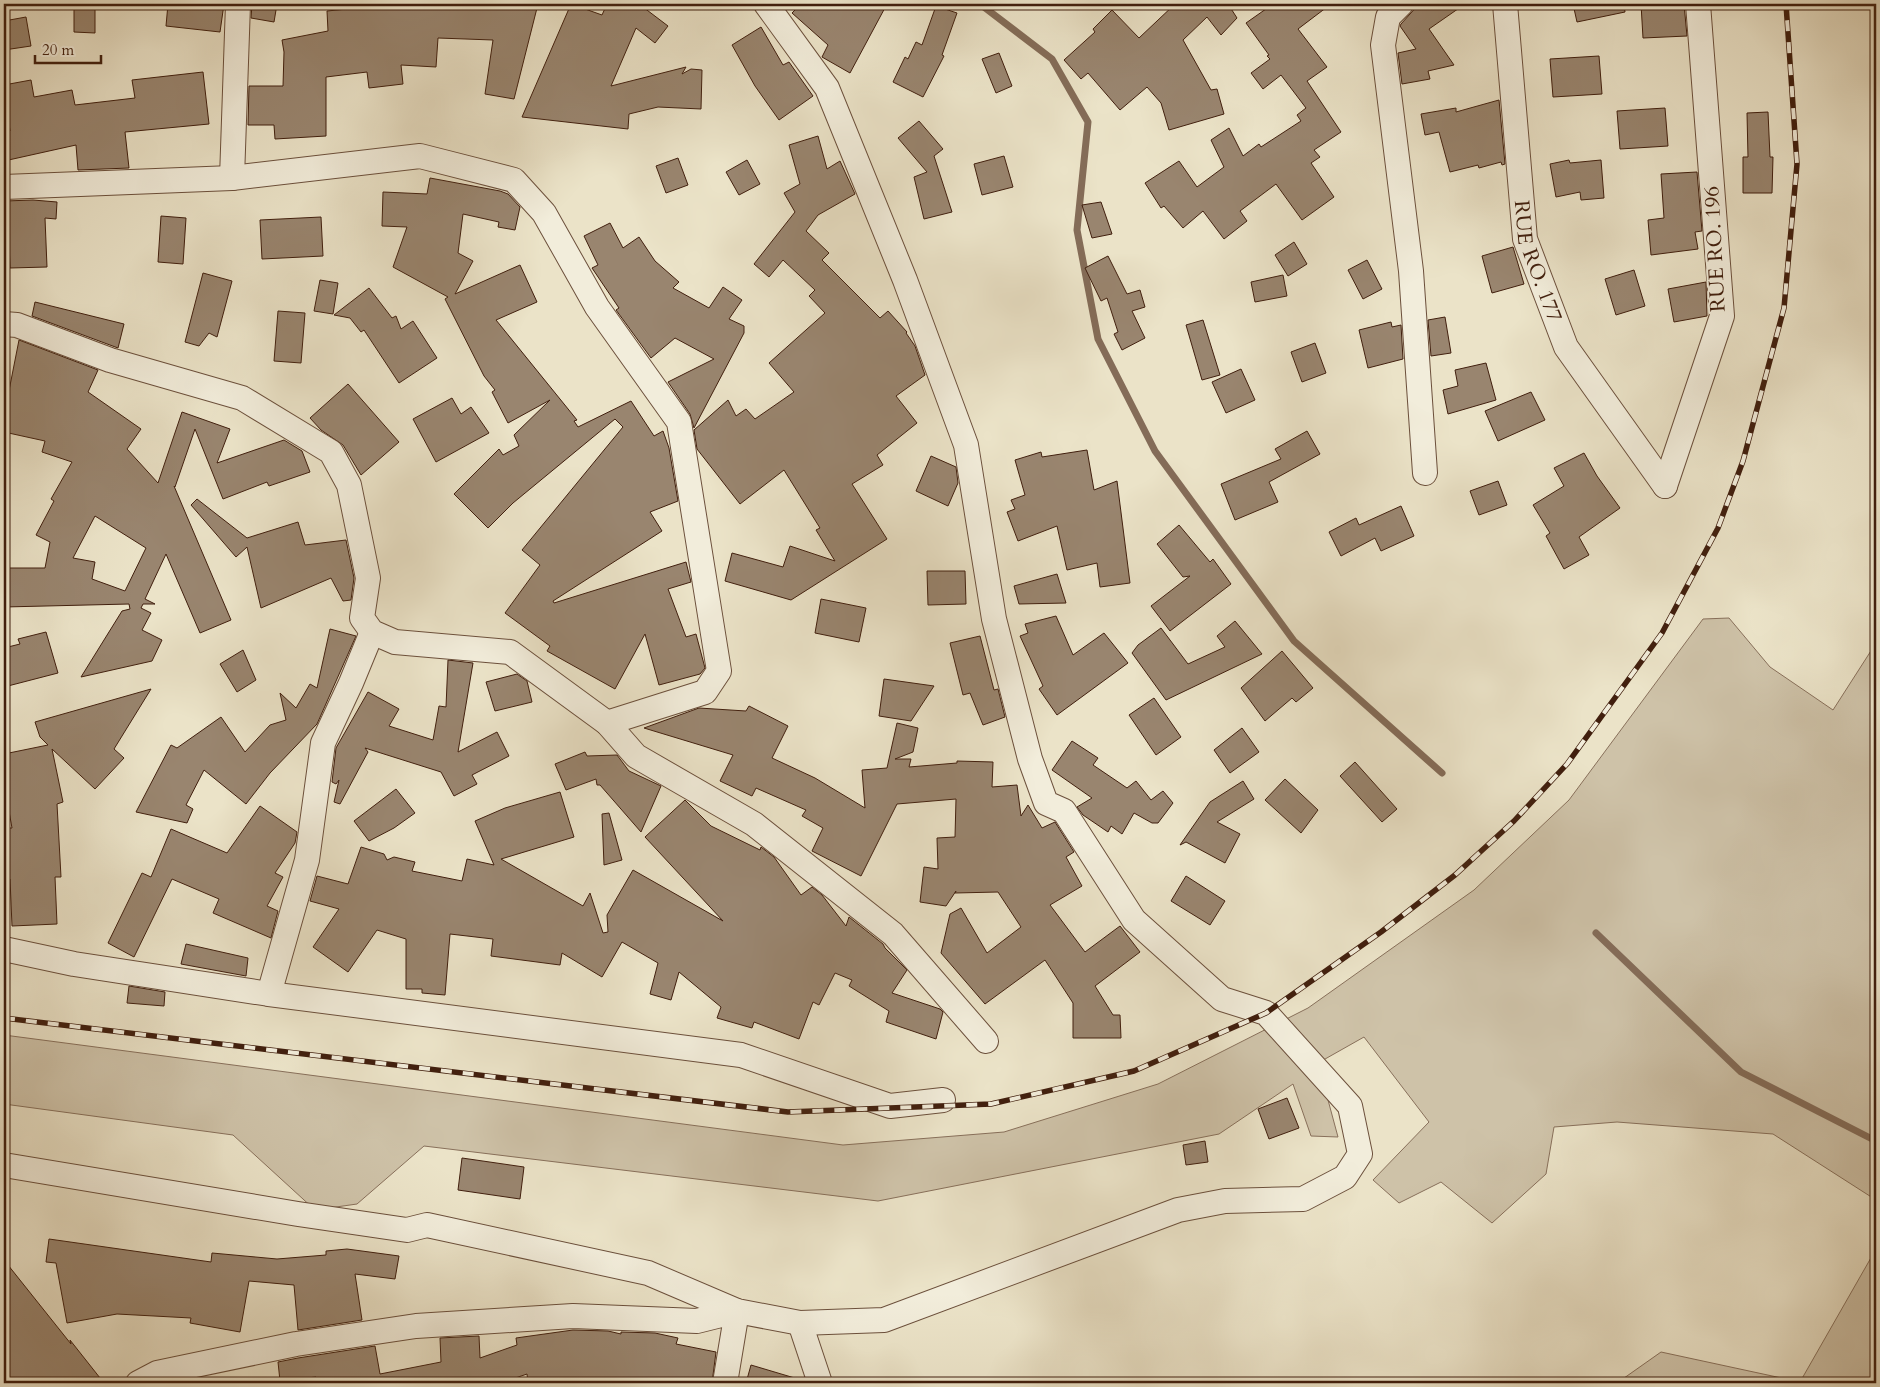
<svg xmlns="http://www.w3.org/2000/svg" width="1880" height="1387" font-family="Cardo,serif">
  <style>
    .green { fill: #cec2a8; stroke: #88705b }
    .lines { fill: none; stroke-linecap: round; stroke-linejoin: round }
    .stream { stroke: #846c58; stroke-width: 7 }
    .building { fill: #99856f; stroke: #411f0e; fill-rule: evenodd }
    .street-casing { stroke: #6c503c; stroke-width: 26 }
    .street { stroke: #f2eddb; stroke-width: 24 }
    .rail-casing { stroke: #411f0e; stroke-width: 5.5 }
    .rail { stroke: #f2eddb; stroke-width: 4; stroke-dasharray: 11; stroke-linecap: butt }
    .labels { text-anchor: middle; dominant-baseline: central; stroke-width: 4; stroke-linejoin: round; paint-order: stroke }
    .street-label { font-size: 21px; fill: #411f0e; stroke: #f2eddb }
  </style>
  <rect width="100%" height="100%" fill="#ebe3c8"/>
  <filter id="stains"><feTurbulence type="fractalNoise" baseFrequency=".004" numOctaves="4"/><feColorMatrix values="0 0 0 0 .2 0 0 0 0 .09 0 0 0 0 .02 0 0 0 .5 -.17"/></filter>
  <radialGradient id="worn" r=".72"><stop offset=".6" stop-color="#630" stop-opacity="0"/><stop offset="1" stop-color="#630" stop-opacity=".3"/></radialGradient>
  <path class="green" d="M1729 618 1770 667 1833 710 1876 643V1200L1773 1134 1617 1122 1554 1127 1546 1174 1492 1223 1441 1182 1399 1203 1373 1180 1429 1122 1364 1037 1318 1063 1338 1137 1311 1136 1293 1084 1219 1134 878 1201 424 1146 357 1204 315 1210 233 1135 4 1104V1035L843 1145 1004 1132 1158 1084 1308 1008 1474 890 1569 800 1703 619Z
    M1876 1249V1383H1617L1661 1352 1800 1382Z"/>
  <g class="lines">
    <path class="stream" d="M980 4 1052 59 1088 122 1077 230 1098 339 1155 451 1294 641 1442 773
      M1596 933 1741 1072 1876 1141"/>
  </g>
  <path class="building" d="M168 4H224L220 32 166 26Z
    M252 4H277L274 22 251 18Z
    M398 4H538L514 99 485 94 493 40 438 38 436 67 401 65 403 84 369 88 367 72 326 77V136L275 139 274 125H248L249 86H283L284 52 282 40 328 31 327 11Z
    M571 4 602 15 607 4H639L668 26 655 43 636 28 611 86 686 67 682 74 691 69 702 70 701 109 658 107 629 114 628 129 522 117Z
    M801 4H887L850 73 822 57 828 45 792 13Z
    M1175 4H1228L1237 18 1221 35 1207 17 1183 40 1211 90 1217 89 1224 114 1169 130 1161 103 1147 87 1120 110 1088 73 1081 79 1064 60 1095 32 1093 29 1112 10 1139 38Z
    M1273 4H1331L1298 29 1327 67 1307 81 1341 132 1314 150 1320 157 1311 163 1334 197 1302 220 1276 184 1240 211 1247 221 1224 239 1203 211 1183 228 1164 206 1161 208 1145 183 1179 161 1197 187 1224 167 1211 140 1229 128 1243 156 1259 144 1261 147 1301 121 1297 115 1306 108 1281 75 1263 89 1251 73 1270 59 1267 56 1269 55 1246 23Z
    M1419 4H1465L1429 29 1454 65 1428 71 1430 79 1402 84 1398 53 1416 49 1400 26 1401 24Z
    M1573 4H1624L1625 12 1577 22Z
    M1641 4H1684L1687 36 1643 38Z
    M936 6 957 13 942 55 944 56 923 97 893 82 905 57 908 59 916 42 922 45Z
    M74 7H95V33L74 32Z
    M26 17 31 46 4 50V21Z
    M761 27 783 65 789 62 813 96 779 120 755 86 732 45Z
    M999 53 1012 86 996 93 982 59Z
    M1599 56 1602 94 1553 97 1550 59Z
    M203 72 209 124 125 132 129 168 78 170 76 145 4 161V133L10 131 4 85 31 80 34 97 72 90 75 105 135 98 132 80Z
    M1499 100 1505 164 1502 165 1501 162 1479 168 1478 165 1450 172 1439 132 1425 135 1421 114 1456 108V112Z
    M1665 108 1668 146 1620 149 1617 111Z
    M1768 112 1770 157H1773L1772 193H1743V157H1748L1747 113Z
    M919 121 943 149 934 156 952 212 924 219 914 177 927 172 898 138Z
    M818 136 827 169 840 161 855 194 818 215 806 231 829 253 822 260 880 318 888 311 907 332 906 333 915 346 925 375 896 396 917 423 877 455 883 465 852 484 887 539 791 600 725 581 732 553 783 567 790 546 835 561 816 530 820 528 784 470 740 504 697 449 694 430 728 400 736 416 746 409 755 419 794 392 769 363 825 313 809 296 815 290 783 260 769 277 754 264 795 212 784 193 800 184 789 145Z
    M1004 156 1013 187 982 195 974 164Z
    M678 158 688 185 666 193 656 166Z
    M747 160 760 184 739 195 726 172Z
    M1569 160 1570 163 1601 160 1604 198 1581 200 1580 192 1556 197 1550 164Z
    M1697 172 1702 231 1695 232 1698 249 1651 255 1648 220 1664 218 1661 174Z
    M430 178 500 191 508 194 520 207 515 230 498 227 499 222 463 214 458 253 473 261 455 294 520 265 537 302 496 320 577 420 574 421 578 427 631 401 654 436 663 431 669 448 678 501 650 512 662 531 553 601 554 603 686 562 691 582 668 589 686 637 696 634 705 668 700 674 659 685 645 634 615 689 547 651 550 646 505 613 540 565 522 550 623 427 615 419 513 503 488 528 454 494 499 449 503 455 519 446 514 435 550 400 508 423 492 392 495 390 484 376 445 299 448 297 393 267 407 227 382 226 383 192 427 194Z
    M33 200 57 202 56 219 45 218 47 267 10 268 8 215H4L5 201Z
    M1101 202 1112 234 1092 238 1082 205Z
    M161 216 186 218 183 264 158 262Z
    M321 217 323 256 262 259 260 220Z
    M610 223 623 248 639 237 655 261 679 282 673 288 709 308 723 287 742 300 729 319 744 326V333L694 428 690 414 668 382 714 359 675 338 651 358 616 310 619 308 592 268 598 265 584 236Z
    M1294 242 1307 264 1288 276 1275 255Z
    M1513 247 1524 284 1492 293 1482 256Z
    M1108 256 1127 294 1140 290 1145 307 1132 311 1145 338 1122 350 1114 334 1118 332 1107 298 1101 301 1085 268Z
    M1367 260 1382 289 1363 299 1348 270Z
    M1634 270 1645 306 1616 315 1605 279Z
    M203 273 232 281 217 337 209 333 199 346 185 342Z
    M1283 275 1287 296 1255 302 1251 282Z
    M320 280 338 283 333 314 314 311Z
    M1706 282 1707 316 1674 322 1668 289Z
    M369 288 392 318 396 316 401 329 413 321 437 358 399 383 364 330 361 332 350 318 334 315Z
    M35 302 124 324 118 348 32 316Z
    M278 311 305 313 301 363 274 361Z
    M1445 317 1451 353 1431 356 1428 320Z
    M1203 320 1220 375 1202 380 1186 325Z
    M1391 322 1392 327 1401 325 1403 359 1368 368 1359 330Z
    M19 340 98 370 88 392 141 429 127 449 158 483 182 412 230 429 217 463 284 440 302 451 310 472 269 486 267 482 223 499 195 429 175 487 174 486 231 620 200 633 166 554 145 599 155 604H143L141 608 151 613 142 630 162 640 152 661 81 677 122 611 130 609 129 604 4 607V568H45L50 542 36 535 54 501 51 499 72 462 42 452 45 441 4 432V416ZM95 516 146 548 125 591 92 579 95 562 73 558Z
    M1315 343 1326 373 1302 382 1291 352Z
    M1486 363 1496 400 1448 414 1443 390 1458 386 1455 370Z
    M1241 369 1255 400 1226 413 1212 382Z
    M348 384 399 442 361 475 343 445 321 430 310 418Z
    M1531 392 1545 420 1498 441 1485 411Z
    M452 398 461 414 471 407 489 433 436 462 413 419Z
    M1307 431 1320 454 1269 482 1278 502 1235 520 1221 484 1281 459 1275 449Z
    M1087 450 1094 490 1117 481 1130 583 1100 587 1097 563 1067 570 1057 526 1018 541 1007 512 1015 509 1011 500 1025 495 1015 460 1041 452 1042 457Z
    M1584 453 1597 476 1620 508 1579 537 1589 555 1564 569 1546 536 1550 533 1533 505 1564 486 1554 468Z
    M931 456 956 467 958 483 948 506 916 491Z
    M1498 481 1507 505 1479 515 1470 491Z
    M197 499 247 538 298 522 305 545 346 540 354 578 351 600 343 601 331 578 261 608 247 547 236 557 191 505Z
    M1401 506 1414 536 1381 551 1375 538 1341 556 1329 532 1356 518 1359 525Z
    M1179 525 1210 562 1213 559 1231 584 1170 631 1151 606 1190 576 1183 577 1157 544Z
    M927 571H965L966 604 928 605Z
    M1057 574 1066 603 1019 604 1014 586Z
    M821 599 866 608 859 642 815 633Z
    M1056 616 1073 655 1104 633 1128 663 1057 715 1039 689 1043 686 1020 636 1028 633 1025 624Z
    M1235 621 1262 654 1166 700 1132 653 1138 645 1161 628 1188 664 1225 647 1217 636Z
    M330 629 356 636 317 724 270 773 246 804 204 770 186 805 193 809 187 823 136 812 171 745 177 748 221 717 245 752 270 725 286 720 280 693 296 708 310 684 317 688Z
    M46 632 58 673 4 687V648L20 644 18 639Z
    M980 636 994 690 998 689 1005 717 983 725 970 693 963 695 950 643Z
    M243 650 256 680 237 692 220 664Z
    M1282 651 1313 688 1296 702 1292 698 1265 721 1241 688Z
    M448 660 473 663 458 752 497 732 509 756 472 775 477 784 454 796 441 772 365 748 368 752 340 804 334 802 339 780 336 784 332 782 336 748 368 692 399 709 389 726 433 740 439 706 446 707Z
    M517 674 527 681 532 702 495 711 486 682Z
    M884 679 934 686 911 721 879 716Z
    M151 689 114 749 124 758 95 789 52 749 63 802 57 804 61 877H55L57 924 12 926 10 879 4 880V828H12L4 783V754L48 745 40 737 35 722Z
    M1154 698 1181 737 1156 755 1129 715Z
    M749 706 788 726 772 758 815 778 865 808 862 770 887 768 897 723 918 728 913 752 895 759H911L909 767 957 763V761L993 762 992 787 1017 785 1021 816 1028 805 1042 828 1055 822 1074 852 1066 857 1082 886 1050 905 1085 952 1120 926 1140 952 1095 986 1113 1015H1120L1121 1038H1073V1003L1045 960 985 1004 941 953 950 914 961 908 987 953 1021 927 998 892 955 893 956 891 946 906 920 902 924 867 938 869 937 838 955 837 956 799 897 804 861 876 812 851 823 828 802 816 806 810 756 788 752 796 720 781 733 755 644 728 699 708 746 711Z
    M1242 728 1259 752 1230 773 1214 750Z
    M1072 741 1098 758 1093 765 1127 788 1136 781 1151 800 1163 791 1173 803 1158 823H1152L1134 813 1122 834 1111 826 1108 832 1083 815 1077 807 1092 798 1052 770Z
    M585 752 587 756 617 755 629 771 661 786 641 832 600 785H597L596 779 566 790 555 764Z
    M1355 762 1397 809 1382 822 1340 776Z
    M1285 779 1318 810 1301 833 1265 800Z
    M1243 781 1254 799 1217 822 1240 834 1225 863 1186 842 1180 845 1210 802Z
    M396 789 415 813 394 828 369 841 354 821Z
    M560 792 574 837 501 859 583 906 590 893 603 933 608 932 607 915 633 870 723 921 645 837 685 800 711 826 760 850 761 847 774 857 801 895 812 887 822 895 846 926 849 917 883 944 885 948 907 970 892 993 940 1009 943 1012 936 1039 886 1022 889 1011 849 986 852 980 835 973 819 1005 813 1002 799 1039 754 1022 752 1028 717 1018 721 1007 679 972 671 1000 650 994 658 963 622 942 602 977 562 953 560 965 491 956 493 939 450 934 445 995 422 993V989H406V939L377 930 348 972 313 947 339 909 310 901 317 876 348 884 361 847 384 854 387 860 394 857 415 862 412 871 462 881 467 859 494 865 475 821 505 808Z
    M260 806 297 832 295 843 275 873 283 877 267 906 278 911 271 938 213 913 219 899 172 879 134 957 108 943 142 873 151 877 171 829 227 853Z
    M609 813 622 860 604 865 602 814Z
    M1186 876 1225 901 1210 925 1171 901Z
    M186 944 248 958 246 976 181 964Z
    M129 986 165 992 164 1006 127 1003Z
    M1287 1098 1299 1128 1269 1139 1258 1109Z
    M1205 1141 1208 1162 1186 1165 1183 1145Z
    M462 1158 524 1167 520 1199 458 1190Z
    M49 1239 211 1262 212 1253 277 1259 326 1255V1251L347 1249 399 1256 395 1279 355 1274 362 1320 298 1330 294 1285 249 1281 240 1332 190 1323 191 1318 117 1314 67 1323 56 1263 46 1262Z
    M4 1260 71 1344 70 1340 104 1383H13L4 1373Z
    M573 1330 608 1331 621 1334V1332L655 1333 678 1338 676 1344 716 1352 712 1383H528L527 1374 501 1383 494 1381 317 1383 316 1377 280 1381 278 1362 298 1358 375 1346 380 1374 441 1362 440 1338 479 1336 480 1358 517 1345 516 1338Z
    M751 1365 798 1379V1383H746Z"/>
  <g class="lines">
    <g class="street-casing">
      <g id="street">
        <path d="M1401 4 1388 17 1383 45 1411 271 1425 473"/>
        <path id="s1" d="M1505 4 1525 239 1566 347 1665 486"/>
        <path d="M232 178 238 4"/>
        <path d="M4 187 232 178 420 156 514 180 544 213 597 307 679 422 719 671 705 692 607 723"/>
        <path d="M4 324 17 325 110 360 242 398 331 452 349 485 368 578 362 618 372 632 395 642 510 652 607 723 636 756 754 824 893 934 986 1041"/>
        <path d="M1665 486 1722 316 1698 4"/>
        <path d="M4 949 74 964 269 994 741 1055 890 1106 943 1100"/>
        <path d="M269 994 307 860 323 743 351 683 372 632"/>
        <path d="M4 1165 298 1214 407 1230 427 1225 648 1273 737 1311 800 1323 884 1320 1178 1210 1225 1201 1303 1199 1345 1177 1360 1154 1350 1106 1266 1013 1222 999 1134 920 1064 811 1046 803 1030 759 994 619 966 445 905 280 827 88 766 4"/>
        <path d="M800 1323 820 1383"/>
        <path d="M138 1383 157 1373 296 1344 416 1326 573 1316 697 1321 737 1311 725 1383"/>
      </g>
    </g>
    <use href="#street" class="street"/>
    <g class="rail-casing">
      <path id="rail" d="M4 1018 788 1112 991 1104 1134 1071 1266 1013 1381 932 1455 875 1514 821 1567 764 1662 633 1718 528 1743 461 1784 308 1797 164 1786 4"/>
    </g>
    <use href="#rail" class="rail"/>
  </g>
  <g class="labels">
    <g class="street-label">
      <text transform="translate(1715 249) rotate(-93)">RUE RO. 196</text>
      <text stroke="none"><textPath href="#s1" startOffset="260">RUE RO. 177</textPath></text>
    </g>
  </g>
  <rect width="1880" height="1387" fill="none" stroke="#ebe3c8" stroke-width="20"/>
  <rect x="5" y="5" width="1870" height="1377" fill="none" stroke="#411f0e" stroke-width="2.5"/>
  <rect x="10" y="10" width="1860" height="1367" fill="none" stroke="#411f0e"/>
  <path d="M35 55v8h66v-8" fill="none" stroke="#411f0e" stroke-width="2.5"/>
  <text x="42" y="55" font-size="15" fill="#411f0e" stroke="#f2eddb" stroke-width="4" paint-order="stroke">20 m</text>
  <rect width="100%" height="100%" filter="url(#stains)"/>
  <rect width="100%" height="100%" fill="url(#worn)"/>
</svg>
